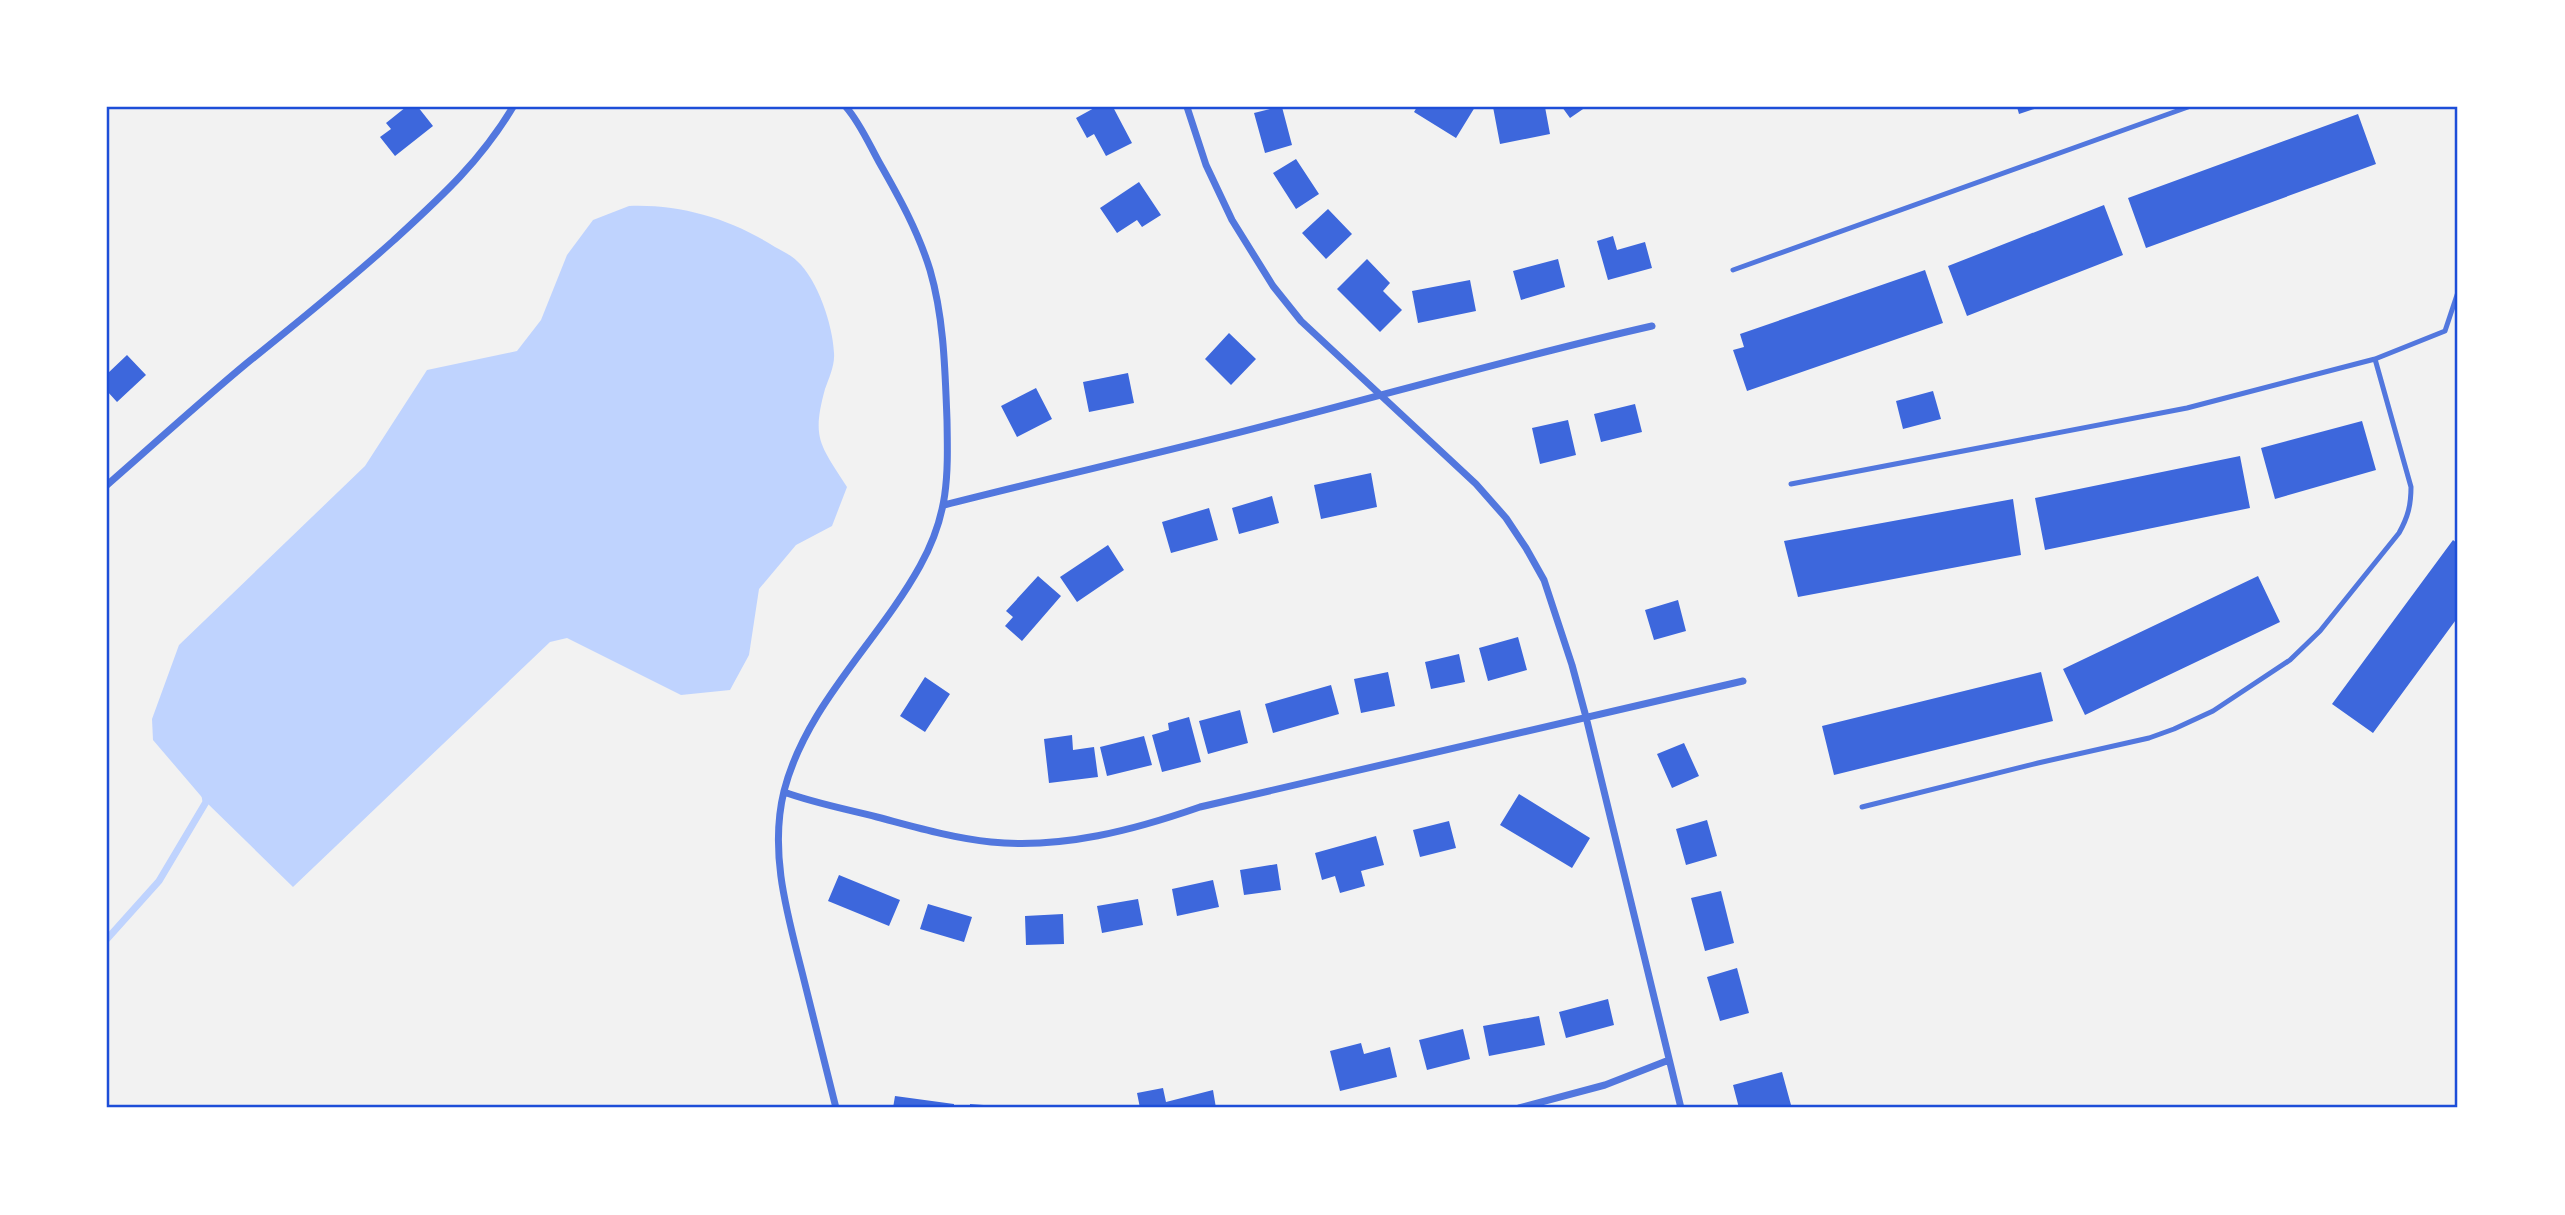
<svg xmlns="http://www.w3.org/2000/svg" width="2565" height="1215" font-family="Signika,sans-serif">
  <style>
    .water { fill: #bfd3fe }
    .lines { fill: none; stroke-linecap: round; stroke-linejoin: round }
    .stream { stroke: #bfd3fe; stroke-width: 7 }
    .building { fill: #3d67dc }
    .service { stroke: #5277de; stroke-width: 5 }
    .minor { stroke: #5277de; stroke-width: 7 }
    .neatline { fill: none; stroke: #1d4ed8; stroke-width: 2.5 }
  </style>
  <rect width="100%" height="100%" fill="#f2f2f2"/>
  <path class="water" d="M629 206C681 204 731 219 775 247 782 251 791 255 797 261 818 280 833 326 834 353 835 365 829 378 825 389 811 440 821 445 847 487L832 526 796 545 759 589 749 655 730 690 681 695 567 638 550 642 293 887 206 802 153 740 152 719 179 645 365 466 427 370 517 351 541 320 567 255 593 220Z"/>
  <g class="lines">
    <path class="stream" d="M107 939 159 881 206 802 205 795"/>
  </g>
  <path class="building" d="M406 107H418L433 126 395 156 380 137 391 129 386 123Z
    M1096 107H1113L1132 143 1106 156 1094 134 1087 138 1076 118Z
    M1278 107H1282L1292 145 1265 153 1254 113Z
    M1417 107H1475L1456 138 1414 112Z
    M1493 107H1545L1550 134 1500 144Z
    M1562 107H1586L1570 118Z
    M2017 107H2040L2019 114Z
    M2358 114 2376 164 2146 248 2128 198Z
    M1296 159 1319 194 1296 209 1273 173Z
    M1139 182 1161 215 1142 227 1137 220 1117 233 1100 208Z
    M2104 205 2123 255 1967 316 1948 266Z
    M1328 209 1352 234 1326 259 1302 233Z
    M1613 236 1617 250 1645 242 1652 268 1608 280 1597 241Z
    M1367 259 1390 283 1383 291 1402 310 1380 332 1337 289Z
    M1558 259 1565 287 1521 300 1513 271Z
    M1925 270 1943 323 1747 391 1733 350 1744 347 1740 334Z
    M1470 280 1476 311 1418 323 1412 291Z
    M1229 333 1256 359 1231 385 1205 359Z
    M127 355 146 375 117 402 107 391V374Z
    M1128 373 1134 403 1089 412 1083 382Z
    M1036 388 1052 419 1017 437 1001 406Z
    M1933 391 1941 419 1903 429 1896 401Z
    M1635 404 1642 432 1601 442 1594 414Z
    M1568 420 1576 455 1540 464 1532 428Z
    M2362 421 2376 470 2275 499 2261 448Z
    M2240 456 2250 508 2045 550 2035 498Z
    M1371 473 1377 507 1321 519 1314 485Z
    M1272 496 1279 523 1239 534 1232 508Z
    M2013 499 2021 555 1798 597 1784 541Z
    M1209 508 1218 540 1171 553 1162 522Z
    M2453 540 2458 544V617L2373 733 2332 704Z
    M1108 545 1124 570 1077 602 1060 577Z
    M1038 576 1061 596 1022 641 1005 626 1013 617 1006 611Z
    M2258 576 2280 622 2085 715 2063 669Z
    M1678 600 1686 631 1654 640 1645 610Z
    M1518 637 1527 670 1488 681 1479 648Z
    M1459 654 1465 682 1431 689 1425 662Z
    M1388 672 1395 706 1361 713 1354 679Z
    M2041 672 2053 721 1834 775 1822 726Z
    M925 677 950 694 925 732 900 716Z
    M1331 685 1339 714 1273 733 1265 704Z
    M1240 710 1248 743 1208 754 1199 721Z
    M1189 717 1201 762 1162 772 1152 735 1169 730 1168 723Z
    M1072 735 1073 750 1094 747 1098 777 1049 783 1044 739Z
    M1144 736 1152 765 1107 776 1100 747Z
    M1684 743 1699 776 1672 788 1657 754Z
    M1519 794 1590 838 1572 868 1500 825Z
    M1707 820 1717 856 1686 865 1676 829Z
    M1449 821 1456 848 1420 857 1413 830Z
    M1376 836 1384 865 1361 871 1365 886 1340 893 1335 876 1322 880 1315 853Z
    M1277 864 1281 890 1244 895 1240 870Z
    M839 875 900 900 889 926 828 901Z
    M1213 880 1219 907 1177 916 1172 889Z
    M1721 891 1734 943 1705 951 1691 898Z
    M1138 899 1143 925 1102 933 1097 906Z
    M928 904 972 917 964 942 920 929Z
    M1063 914 1064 944 1026 945 1025 916Z
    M1737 968 1749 1013 1720 1021 1707 977Z
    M1608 999 1614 1025 1566 1038 1559 1012Z
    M1539 1016 1545 1045 1489 1056 1483 1026Z
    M1463 1029 1470 1059 1427 1070 1419 1040Z
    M1361 1043 1364 1054 1390 1047 1397 1077 1340 1091 1330 1051Z
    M1782 1072 1791 1105 1780 1108H1739L1733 1085Z
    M1163 1088 1166 1102 1213 1090 1216 1108H1140L1137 1093Z
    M895 1096 954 1104V1108H893Z
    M970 1104 997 1106V1108H970Z"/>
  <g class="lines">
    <path class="service" d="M1733 270 2188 107
      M1791 484 2187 408 2375 359 2445 331 2458 292
      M1862 807 2038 763 2149 738 2174 729 2213 711 2290 660 2320 631 2399 533C2408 517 2411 505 2411 487L2375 359"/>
    <path class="minor" d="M1187 107 1206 165 1232 220 1273 286 1301 321 1476 484 1506 518 1526 548 1544 580 1572 665 1586 717 1681 1108
      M107 485C154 444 200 402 247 363 297 323 346 283 393 241 441 197 479 163 513 107
      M944 505C1057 476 1171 451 1283 421 1406 389 1528 354 1652 326
      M784 792C814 803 846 809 877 817 915 827 952 838 991 842 1063 849 1134 830 1200 807L1743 681
      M836 1108C825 1063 813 1017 802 972 787 913 769 852 784 791 806 705 878 642 920 566 949 514 948 476 947 420 945 369 944 318 930 270 918 231 899 197 879 162 869 144 860 123 846 107
      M1519 1108 1605 1085 1669 1060"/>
  </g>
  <rect width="2565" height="1215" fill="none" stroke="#ffffff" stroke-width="217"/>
  <rect x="108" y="108" width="2348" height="998" class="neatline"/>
</svg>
